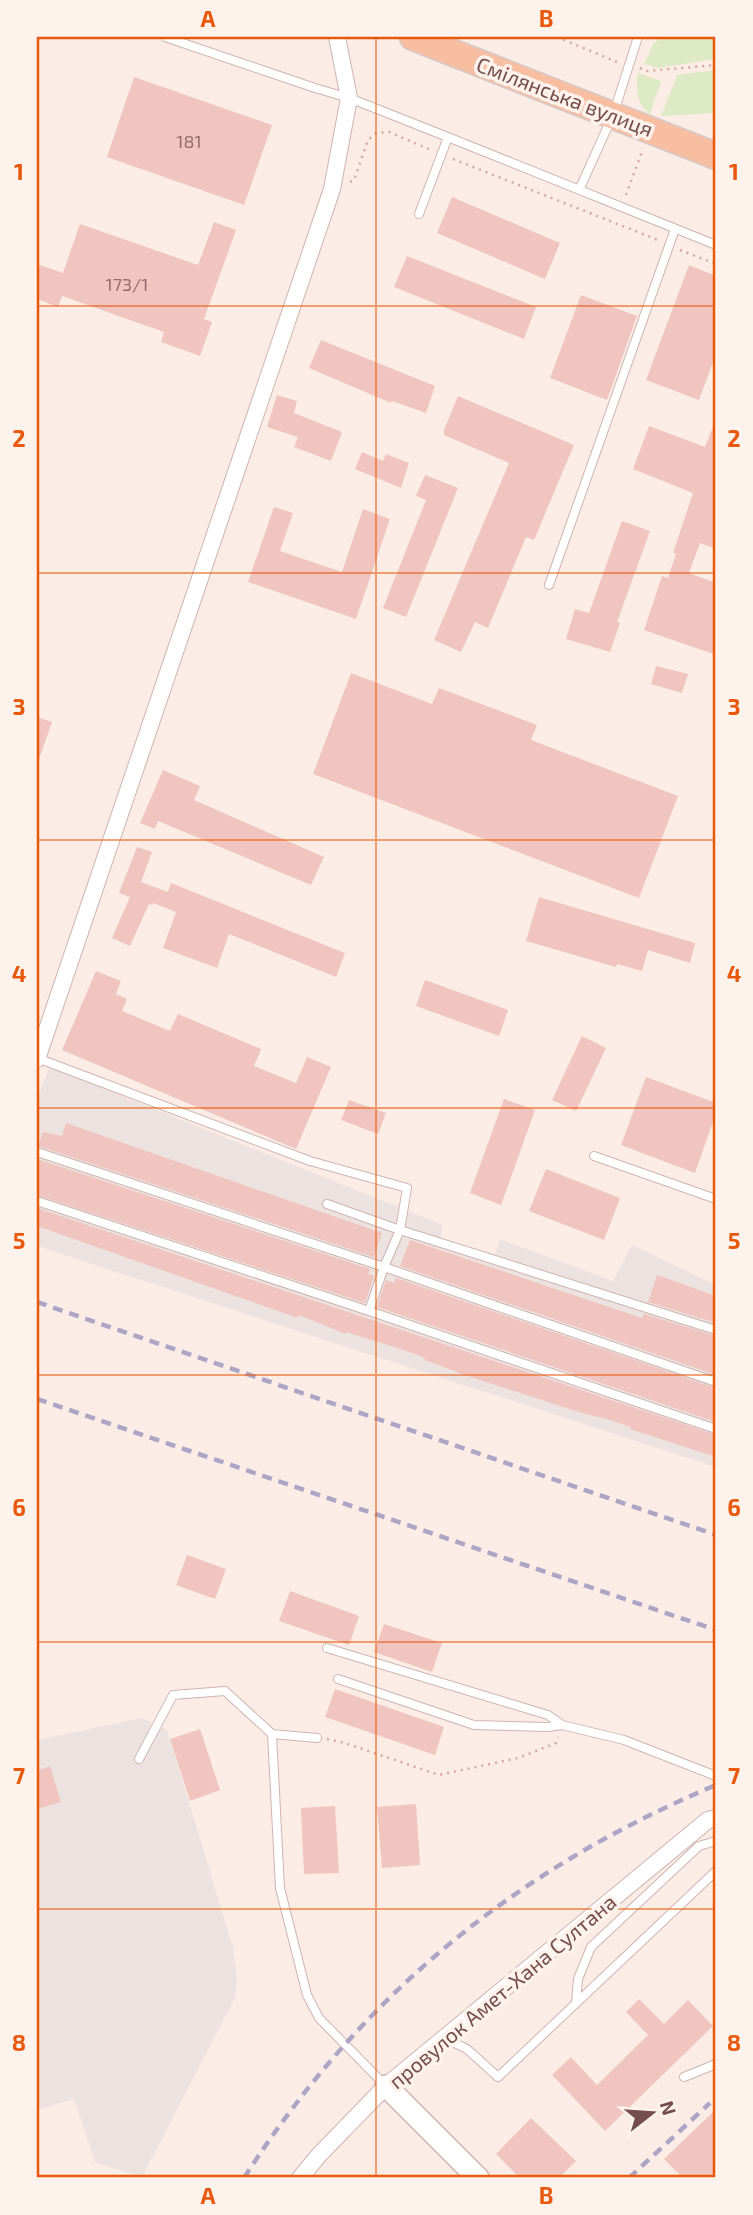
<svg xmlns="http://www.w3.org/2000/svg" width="753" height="2215" font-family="'Exo 2',sans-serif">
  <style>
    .industrial { fill: #ece2e0 }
    .green { fill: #dee9c5 }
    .building { fill: #f0c4bf }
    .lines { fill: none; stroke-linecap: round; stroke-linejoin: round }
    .service-casing { stroke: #cfb4b0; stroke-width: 10 }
    .minor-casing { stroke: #cfb4b0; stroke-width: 18 }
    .tertiary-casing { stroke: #cfb4b0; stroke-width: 24 }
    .primary-casing { stroke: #d5cac9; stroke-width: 29 }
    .path { stroke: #d5a6a2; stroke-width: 2.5; stroke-dasharray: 2 5; stroke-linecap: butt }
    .service { stroke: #fff; stroke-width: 8 }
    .minor { stroke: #fff; stroke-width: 16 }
    .tertiary { stroke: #fff; stroke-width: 21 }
    .primary { stroke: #f7bea2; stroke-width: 26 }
    .rail { stroke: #ada5c5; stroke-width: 4.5; stroke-dasharray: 10 7; stroke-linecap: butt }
    .grid { fill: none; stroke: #e8590c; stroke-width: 2; stroke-opacity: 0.55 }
    .labels { text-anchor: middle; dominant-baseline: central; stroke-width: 7; stroke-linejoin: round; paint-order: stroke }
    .number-label { font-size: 18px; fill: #936c69 }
    .street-label { font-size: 21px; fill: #744e4c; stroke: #fef2ed }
    .neatline { fill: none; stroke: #e8590c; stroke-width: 2.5 }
    .grid-label { font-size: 23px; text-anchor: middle; font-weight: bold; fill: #e8590c }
  </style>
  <rect width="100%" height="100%" fill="#fbede6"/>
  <path class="industrial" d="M51 1064 77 1078 443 1225 440 1239 495 1254 500 1239 613 1281 632 1245 716 1285V1467L37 1246V1099Z
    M142 1718 167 1730 233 1947 237 1981 235 1998 142 2177 95 2162 74 2099 37 2110V1740Z"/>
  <path class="green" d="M662 37H716V59L657 68 644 64 653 44Z
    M716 70V113L661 116 677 75Z
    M638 73 661 81 650 114C636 103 636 89 638 73Z"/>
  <path class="building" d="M134 77 272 125 244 205 107 157Z
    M452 197 560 243 545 279 437 233Z
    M214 222 236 230 204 319 212 322 200 356 161 342 164 332 62 296 58 307 37 299V273L40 265 63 273 80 224 198 265Z
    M407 256 536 307 524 339 394 287Z
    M689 265 716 276V354L699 400 646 380Z
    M581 295 637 316 607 400 550 378Z
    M321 340 435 386 426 413 392 401 391 403 309 368Z
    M277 395 297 401 294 413 342 432 331 461 294 447 298 437 267 427Z
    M458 396 574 445 534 540 526 537 488 628 475 622 461 652 434 640 509 463 444 435V430Z
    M715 421 716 549 700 543 689 573 716 583V655L644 630 662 576 668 578 676 554 673 553 693 493 633 469 649 426 705 447Z
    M362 452 383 461 386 454 409 463 401 488 355 469Z
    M425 475 458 488 406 617 383 608 426 500 416 496Z
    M274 507 293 513 280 551 342 572 363 509 390 519 356 619 248 582Z
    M622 521 650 531 617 622 620 623 610 652 566 639 575 609 589 613Z
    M656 666 688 674 682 693 651 684Z
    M351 673 432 704 439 688 537 725 531 740 678 796 639 898 313 774Z
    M37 717 52 722 39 759H37Z
    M163 770 200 786 194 800 324 857 311 885 158 821 155 829 140 823Z
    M137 847 152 852 141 882 168 892 171 883 345 953 336 977 229 934 217 968 163 948 176 912 153 903 152 905 149 904 130 946 112 938 130 897 119 893Z
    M539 897 695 943 690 963 648 950 642 971 617 964 616 967 526 941Z
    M96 971 121 981 116 994 127 999 122 1011 170 1031 178 1014 261 1049 254 1066 296 1083 307 1057 331 1067 296 1149 62 1050Z
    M425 980 508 1010 499 1036 416 1006Z
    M582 1036 606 1048 576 1111 552 1100Z
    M646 1077 716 1103V1113L695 1173 621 1145Z
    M504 1099 535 1110 501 1205 470 1193Z
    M349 1100 386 1113 378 1134 341 1120Z
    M66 1123 382 1233 374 1257 38 1146 43 1132 62 1136Z
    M37 1159 370 1269 368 1274 374 1276 365 1303 37 1195Z
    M546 1169 620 1198 604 1240 529 1211Z
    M37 1208 716 1435V1457L630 1429 631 1427 607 1419 582 1413 471 1377 424 1360 425 1358 407 1351 346 1332V1334L299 1315 298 1318 37 1226Z
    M410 1240 615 1309 642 1318 644 1314 716 1336V1375L400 1266Z
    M657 1275 716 1296V1323L648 1302Z
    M396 1278 716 1388V1422L377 1307 386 1280 394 1283Z
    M187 1555 226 1569 215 1599 176 1585Z
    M290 1591 359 1616 349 1645 279 1621Z
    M384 1624 442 1643 432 1672 374 1652Z
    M335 1689 444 1727 435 1755 325 1717Z
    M200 1729 220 1790 190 1801 170 1739Z
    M50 1766 61 1802 37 1809V1771Z
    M416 1804 420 1865 382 1868 377 1807Z
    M335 1806 339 1873 304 1874 301 1808Z
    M639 1999 664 2024 688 2000 713 2026 605 2131 552 2075 571 2057 597 2085 648 2035 626 2012Z
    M716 2109V2171L709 2178H683L664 2159Z
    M531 2118 576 2161 559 2178H520L496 2154Z"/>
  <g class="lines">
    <g class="service-casing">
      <path id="service" d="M165 37 315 88 349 98C472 146 594 196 716 245
        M580 188 613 115 638 37
        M419 214 448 137
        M549 585 675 229
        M37 1058 310 1161 407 1188 400 1230 384 1267 369 1311
        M37 1152 384 1267 716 1382
        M594 1156 716 1199
        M37 1201 369 1311 716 1429
        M327 1204 400 1230 716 1330
        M327 1648 548 1715 562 1725 624 1740 716 1776
        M338 1679 474 1725 548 1727 562 1725
        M272 1734 317 1738
        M139 1759 173 1695 225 1691 272 1734 280 1888 307 1995 319 2018 386 2086
        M576 2003 578 1979 591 1947 699 1846 716 1841
        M444 2038 467 2049 498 2077 716 1871
        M684 2077 716 2064"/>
    </g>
    <g class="minor-casing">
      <path id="minor" d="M37 1059 332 189 349 98 337 37
        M300 2178 319 2155 386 2086 708 1820 716 1818"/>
    </g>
    <g class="tertiary-casing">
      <path id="tertiary" d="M386 2086 478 2178"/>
    </g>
    <g class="primary-casing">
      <path id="primary" d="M413 37 716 156"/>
    </g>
    <path class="path" d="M557 37 617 62
      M640 68 647 71 716 65
      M453 159 658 240
      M350 182 354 180 368 140 376 133 389 132 431 150
      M626 195 643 149
      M680 250 716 264
      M327 1739 345 1743 439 1775 518 1758 556 1743 558 1737"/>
    <use href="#service" class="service"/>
    <use href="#minor" class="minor"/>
    <use href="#tertiary" class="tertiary"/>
    <use href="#primary" class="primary"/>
    <path class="rail" d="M37 1302 716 1535
      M37 1399 716 1630
      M244 2178C361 1995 516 1869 716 1785
      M629 2178 710 2103"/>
  </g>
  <path class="grid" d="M376 37V2178M37 306H716M37 573H716M37 840H716M37 1108H716M37 1375H716M37 1642H716M37 1909H716"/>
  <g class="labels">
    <g class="number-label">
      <text x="189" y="141">181</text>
      <text x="127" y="284">173/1</text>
    </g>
    <g class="street-label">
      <text transform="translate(565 96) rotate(21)">Смілянська вулиця</text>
      <text transform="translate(502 1991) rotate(-40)">провулок Амет-Хана Султана</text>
    </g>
  </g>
  <rect width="753" height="2215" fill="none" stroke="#fef2ed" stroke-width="77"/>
  <g transform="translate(652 2113) rotate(73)" stroke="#fef2ed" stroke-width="5" paint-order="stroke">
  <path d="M0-5L12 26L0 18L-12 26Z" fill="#744e4c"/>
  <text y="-10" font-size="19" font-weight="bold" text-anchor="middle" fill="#744e4c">N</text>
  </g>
  <rect x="38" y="38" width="676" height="2138" class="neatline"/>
  <g class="grid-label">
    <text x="208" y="27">A</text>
    <text x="546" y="27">B</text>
    <text x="19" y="180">1</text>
    <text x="734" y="180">1</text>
    <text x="19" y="447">2</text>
    <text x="734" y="447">2</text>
    <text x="19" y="715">3</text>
    <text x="734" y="715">3</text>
    <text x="19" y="982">4</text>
    <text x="734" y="982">4</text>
    <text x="19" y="1249">5</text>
    <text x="734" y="1249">5</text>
    <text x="19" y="1516">6</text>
    <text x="734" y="1516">6</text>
    <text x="19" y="1784">7</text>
    <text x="734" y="1784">7</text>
    <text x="19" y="2051">8</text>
    <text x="734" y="2051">8</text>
    <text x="208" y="2204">A</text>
    <text x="546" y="2204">B</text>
  </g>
</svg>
